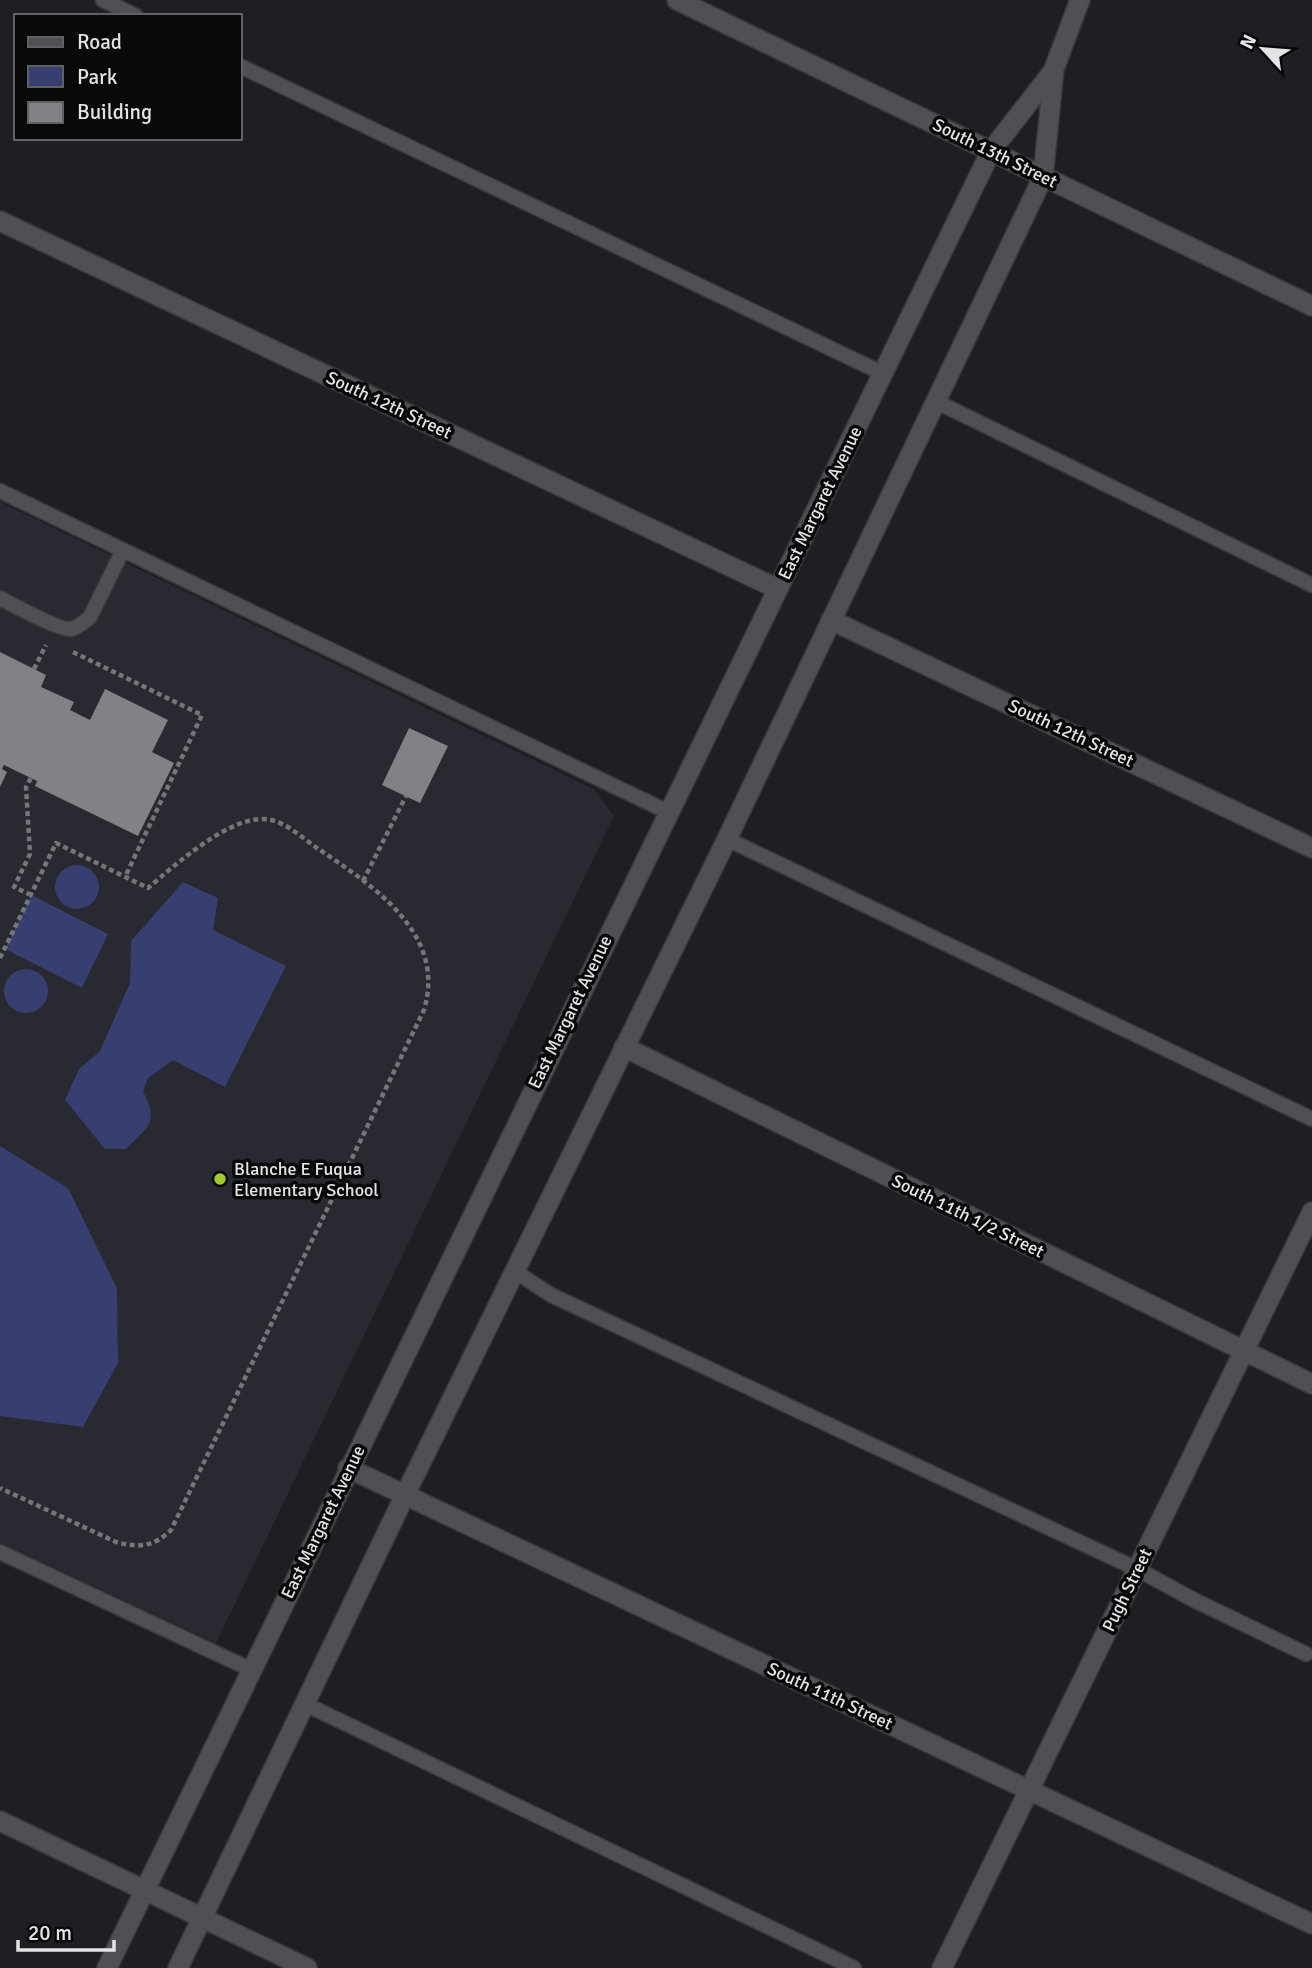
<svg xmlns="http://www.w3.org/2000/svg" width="1312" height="1968" font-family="Signika,sans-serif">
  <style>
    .built { fill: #282931 }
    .green { fill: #363f6f }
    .building { fill: #818285 }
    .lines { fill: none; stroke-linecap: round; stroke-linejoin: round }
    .service-casing { stroke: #38393b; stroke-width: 17 }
    .minor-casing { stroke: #38393b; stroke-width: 22 }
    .secondary-casing { stroke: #38393b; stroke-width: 22 }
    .path { stroke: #757678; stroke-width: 4.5; stroke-dasharray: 5 3.5; stroke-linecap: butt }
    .service { stroke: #4f5053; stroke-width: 14 }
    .minor { stroke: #4f5053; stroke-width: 19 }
    .secondary { stroke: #4f5053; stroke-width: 19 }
    .poi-dot { fill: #a0ca2c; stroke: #09090a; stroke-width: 2.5 }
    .labels { text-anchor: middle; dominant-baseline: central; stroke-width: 7; stroke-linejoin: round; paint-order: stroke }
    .street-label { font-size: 18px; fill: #e3e4e5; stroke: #09090a }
    .poi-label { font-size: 18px; fill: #e3e4e5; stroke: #09090a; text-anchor: start }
  </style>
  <rect width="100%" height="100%" fill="#1e1f22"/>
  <path class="built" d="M0 502 594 789 614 816 216 1643 0 1542Z"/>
  <path class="green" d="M55 887a22 22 0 1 1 44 0a22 22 0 1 1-44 0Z
    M183 882 218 898 213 930 286 966 225 1087 173 1060 148 1078 143 1091C159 1123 149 1126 126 1149H105L65 1100 79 1069 100 1051 130 983 131 941Z
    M31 895 108 934 82 988 5 949Z
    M4 991a22 22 0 1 1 44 0a22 22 0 1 1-44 0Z
    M0 1146 68 1188 117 1288 118 1363 83 1427 0 1416Z"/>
  <path class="building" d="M0 652 46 675 41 687 74 702 70 710 90 720 105 689 168 720 152 752 174 763 138 836 35 786 37 781 4 765 2 769 7 772 0 787Z
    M409 728 448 746 420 803 382 785Z"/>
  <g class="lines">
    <g class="service-casing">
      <path id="service" d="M103 0 136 16
        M240 66 882 373
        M937 402 1312 585
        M0 491 668 812
        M0 598C13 605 59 630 71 629 78 628 85 621 90 617L123 550
        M727 839 1312 1119
        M516 1272 551 1295 1137 1569 1194 1600 1306 1654
        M0 1552 252 1670
        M305 1704 854 1968"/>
    </g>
    <g class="minor-casing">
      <path id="minor" d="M677 0 1312 306
        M0 221 778 589
        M831 620 1312 848
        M624 1047 1312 1384
        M348 1468 1312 1924
        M0 1821 307 1968
        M942 1968 1312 1212"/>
    </g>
    <g class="secondary-casing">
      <path id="secondary" d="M107 1968 991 151 1054 70
        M178 1968 405 1495 727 839 1043 177 1054 69 1080 0"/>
    </g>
    <path class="path" d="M73 652 202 715 125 877
      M34 669 46 645
      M363 881 406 796
      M31 895 14 887 30 854 26 787 31 778
      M0 958 56 843 148 888C175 865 225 820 261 819 282 818 301 837 317 848 373 886 447 933 424 1010L171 1530C154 1547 138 1548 116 1542L0 1488"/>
    <use href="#service" class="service"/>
    <use href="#minor" class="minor"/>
    <use href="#secondary" class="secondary"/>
  </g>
  <circle class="poi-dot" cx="220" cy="1179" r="7"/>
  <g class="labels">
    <g class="street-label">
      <text transform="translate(995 153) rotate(26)">South 13th Street</text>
      <text transform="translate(389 405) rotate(25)">South 12th Street</text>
      <text transform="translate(820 503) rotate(-64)">East Margaret Avenue</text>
      <text transform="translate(1071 733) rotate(25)">South 12th Street</text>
      <text transform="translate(570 1012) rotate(-64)">East Margaret Avenue</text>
      <text transform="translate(968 1216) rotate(26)">South 11th 1/2 Street</text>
      <text transform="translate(323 1522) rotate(-64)">East Margaret Avenue</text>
      <text transform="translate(1127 1590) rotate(-64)">Pugh Street</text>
      <text transform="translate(830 1696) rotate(25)">South 11th Street</text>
    </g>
    <g class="poi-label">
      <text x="234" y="1169">Blanche E Fuqua<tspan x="234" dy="21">Elementary School</tspan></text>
    </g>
  </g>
  <rect x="14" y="14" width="228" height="126" fill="#09090a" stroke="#606162" stroke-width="2"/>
  <rect x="28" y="37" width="35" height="10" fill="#4f5053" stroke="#606162" stroke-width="2"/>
  <text x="77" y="49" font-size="21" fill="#e3e4e5">Road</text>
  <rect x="28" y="66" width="35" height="21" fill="#363f6f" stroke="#606162" stroke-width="2"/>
  <text x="77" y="84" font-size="21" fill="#e3e4e5">Park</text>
  <rect x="28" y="102" width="35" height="21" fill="#818285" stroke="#606162" stroke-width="2"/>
  <text x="77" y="119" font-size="21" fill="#e3e4e5">Building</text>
  <g transform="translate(1263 49) rotate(296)" stroke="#09090a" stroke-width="5" paint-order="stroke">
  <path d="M0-5L12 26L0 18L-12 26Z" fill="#e3e4e5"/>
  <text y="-10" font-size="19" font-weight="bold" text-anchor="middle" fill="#e3e4e5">N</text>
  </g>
  <path d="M18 1940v10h96v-10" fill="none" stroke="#e3e4e5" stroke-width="3.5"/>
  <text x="28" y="1940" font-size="21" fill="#e3e4e5" stroke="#09090a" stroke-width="5" paint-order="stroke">20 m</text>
</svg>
